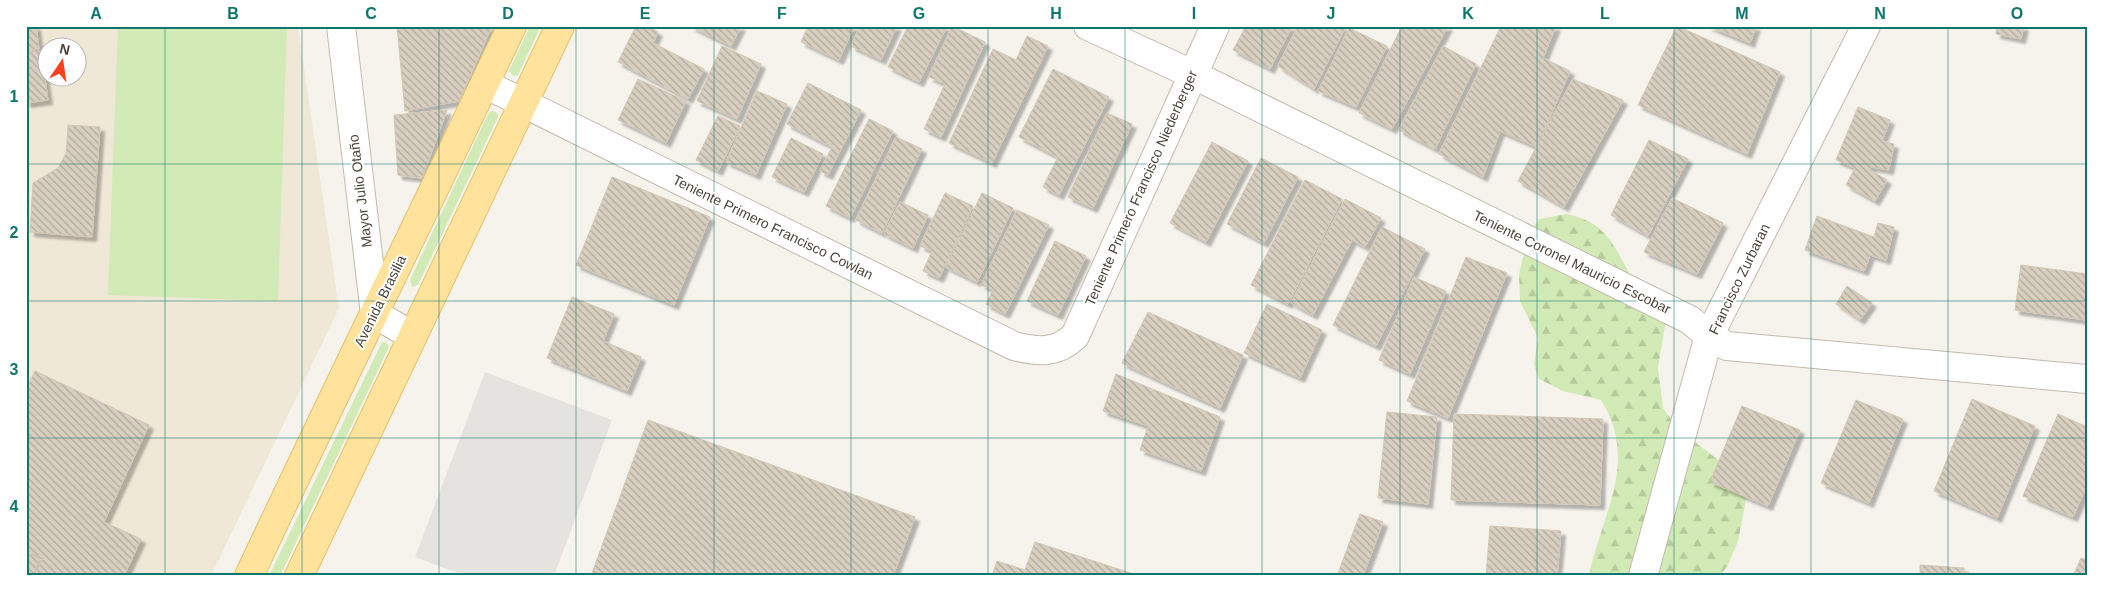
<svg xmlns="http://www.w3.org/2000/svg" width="2113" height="602" font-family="Helvetica,sans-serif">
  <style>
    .education { fill: #efe8d6; fill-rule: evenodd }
    .grass { fill: #d2eab5 }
    .forest { fill: url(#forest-firs) }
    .parking { fill: #e5e3e0 }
    .building { fill: url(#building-back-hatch); stroke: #d3c7b4; filter: url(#shadow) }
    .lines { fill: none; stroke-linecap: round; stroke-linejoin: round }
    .minor-casing { stroke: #c2bbae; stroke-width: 30 }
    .primary-casing { stroke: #e6c16a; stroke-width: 30 }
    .minor { stroke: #fff; stroke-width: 28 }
    .primary { stroke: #ffe39c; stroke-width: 28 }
    .grid { fill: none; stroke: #0f766e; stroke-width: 1; stroke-opacity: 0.55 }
    .labels { text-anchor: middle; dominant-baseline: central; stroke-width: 4; stroke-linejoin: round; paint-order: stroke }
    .street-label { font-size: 14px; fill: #4b4439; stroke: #fff }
    .neatline { fill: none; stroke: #0f766e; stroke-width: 2 }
    .grid-label { font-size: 16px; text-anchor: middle; font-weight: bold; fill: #0f766e }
  </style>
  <defs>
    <pattern id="forest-firs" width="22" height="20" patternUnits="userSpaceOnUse" patternTransform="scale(1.25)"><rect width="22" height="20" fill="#d2eab5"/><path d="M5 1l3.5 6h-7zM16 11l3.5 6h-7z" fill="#b6ca9c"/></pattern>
    <pattern id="building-back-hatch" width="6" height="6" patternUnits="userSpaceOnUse" patternTransform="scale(1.25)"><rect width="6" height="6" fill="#d8cfc1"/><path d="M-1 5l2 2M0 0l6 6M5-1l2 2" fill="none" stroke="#b1aa9e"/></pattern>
    <filter id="shadow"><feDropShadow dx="4.5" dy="4.5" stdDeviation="1" flood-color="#0004"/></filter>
  </defs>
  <rect width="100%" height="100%" fill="#f6f3ec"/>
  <path class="education" d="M26 26H298L339 308 211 576H26ZM48 48H78V78H48Z"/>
  <path class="grass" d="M118 26H287L278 301 108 295Z
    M530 26H541L518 75 513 76 509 71Z
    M494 111 498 114V117L418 285 412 287 410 280 489 112Z
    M382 342 387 343 389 347 280 576H269Z"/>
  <path class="forest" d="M1566 214C1614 223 1616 256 1640 291 1647 301 1658 310 1666 319L1658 368 1663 408 1678 429 1735 473 1746 500 1738 541 1728 565 1720 576H1589C1601 515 1640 462 1601 400L1563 391 1539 379 1534 364 1538 338 1520 301 1519 274 1526 244 1532 230 1539 219Z"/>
  <path class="parking" d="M485 372 612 420 554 576H466L415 557Z"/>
  <path class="building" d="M26 26H36L39 49 26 51Z
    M397 26H492L459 101 405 111Z
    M636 26H647L658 32 653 43 704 69 688 99 618 62Z
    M690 26H741L731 46Z
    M808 26H854L839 60 801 42Z
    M860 26H897L881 60 851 46Z
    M908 26H947L919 82 888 67Z
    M952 26 985 42 941 137 924 129 945 84 929 77Z
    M1246 26H1292L1270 69 1233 50Z
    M1298 26H1346L1314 89 1278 66Z
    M1402 26H1448L1392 129 1359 113Z
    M1501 26H1556L1543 58 1570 71 1537 147 1500 131 1483 177 1439 154Z
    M1677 26 1780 72 1747 154 1638 105Z
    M1708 26H1756L1750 43Z
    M1997 26H2024L2021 39 1996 34Z
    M1349 28 1387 46 1356 107 1318 91Z
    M1027 36 1048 46 992 163 949 143 993 49 1016 60Z
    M722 46 761 64 737 119 697 101Z
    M1443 46 1476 64 1435 149 1399 130Z
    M41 51 48 100 26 103V53Z
    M1053 69 1109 97 1059 195 1043 187 1058 157 1019 137Z
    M638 79 686 101 666 143 618 120Z
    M1573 79 1623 100 1564 207 1518 181Z
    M808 83 861 110 828 175 820 171 832 147 787 124Z
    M757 91 787 104 756 175 726 162Z
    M1858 107 1890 120 1882 141 1894 144 1889 170 1871 167 1870 170 1887 180 1875 201 1846 185 1855 168 1836 160Z
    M447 110 422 178 398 175 394 115Z
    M1107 113 1132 124 1093 208 1068 197Z
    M718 116 740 126 718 171 696 160Z
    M869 119 893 131 850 218 826 206Z
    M68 125 100 127 92 237 30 232 33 183 58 168 66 153Z
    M896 137 922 149 882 233 856 220Z
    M791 138 823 154 804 192 772 177Z
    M1649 140 1688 159 1648 236 1611 215Z
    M1212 142 1248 161 1206 242 1170 223Z
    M1261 158 1298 177 1264 243 1227 224Z
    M612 177 710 217 674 305 576 265Z
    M1305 180 1342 199 1288 304 1251 285Z
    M945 193 973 206 939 278 923 271 932 251 920 246Z
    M982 193 1013 208 977 282 946 267Z
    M1672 198 1723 223 1697 274 1644 252Z
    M1345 199 1381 218 1365 247 1352 240 1313 315 1291 303Z
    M900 202 928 215 913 248 884 234Z
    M1017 210 1049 225 1005 314 986 304 993 290 981 285Z
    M1817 216 1874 237 1878 223 1894 227 1886 260 1870 255 1864 271 1805 250Z
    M1382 227 1425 249 1376 346 1333 325Z
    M1055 241 1086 256 1058 315 1027 301Z
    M1466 257 1507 273 1448 418 1407 401Z
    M2021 265 2087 274 2086 320 2015 310Z
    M1414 277 1446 291 1410 374 1379 360Z
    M1847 286 1872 303 1860 320 1836 304Z
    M572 297 614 314 603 341 641 357 627 391 547 358Z
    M1267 304 1322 330 1300 378 1244 353Z
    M1148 312 1243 355 1220 408 1122 363Z
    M35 371 149 425 104 522 141 539 124 576H34L43 558 26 550V389Z
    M1116 374 1220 417 1201 471 1140 450 1148 426 1103 411Z
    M1972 399 2035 426 1997 518 1934 491Z
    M1856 400 1903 419 1869 503 1821 483Z
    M1742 406 1800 430 1768 506 1710 482Z
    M1387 412 1437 417 1428 504 1378 498Z
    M1454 414 1603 419 1600 505 1451 500Z
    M2058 414 2087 427V485L2073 517 2023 496Z
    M648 420 915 517 893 576H591Z
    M1360 514 1383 522 1363 576H1337Z
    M1490 526 1561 531 1557 576H1486Z
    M1035 542 1140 576H992L997 561 1025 570Z
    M26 552 40 559 32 576H26Z
    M2081 558 2087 560V576H2073Z
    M1920 565 1964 568V576H1920Z"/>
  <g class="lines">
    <g class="minor-casing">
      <path id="minor" d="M341 26 375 314 411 335
        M1088 26 1192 74 1690 320 1709 336 1727 346 2087 379
        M485 84 1014 346C1038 352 1056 354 1075 336L1215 26
        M1643 576 1709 336 1866 26"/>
    </g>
    <g class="primary-casing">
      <path id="primary" d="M249 576C335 392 425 210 512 26
        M299 576 560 26"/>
    </g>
    <use href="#minor" class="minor"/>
    <use href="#primary" class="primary"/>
  </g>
  <path class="grid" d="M165 26V576M302 26V576M439 26V576M576 26V576M714 26V576M851 26V576M988 26V576M1125 26V576M1262 26V576M1400 26V576M1537 26V576M1674 26V576M1811 26V576M1948 26V576M26 164H2087M26 301H2087M26 438H2087"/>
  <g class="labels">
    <g class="street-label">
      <text transform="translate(1141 188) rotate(-66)">Teniente Primero Francisco Niederberger</text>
      <text transform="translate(360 191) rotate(-97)">Mayor Julio Otaño</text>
      <text transform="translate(773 227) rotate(26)">Teniente Primero Francisco Cowlan</text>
      <text transform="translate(1572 262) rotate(26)">Teniente Coronel Mauricio Escobar</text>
      <text transform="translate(1739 279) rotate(-64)">Francisco Zurbaran</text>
      <text transform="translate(380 301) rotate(-64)">Avenida Brasilia</text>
    </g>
  </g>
  <rect width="2113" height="602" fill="none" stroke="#ffffff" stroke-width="55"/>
  <g transform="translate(62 62) rotate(13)"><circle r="24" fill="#ffffff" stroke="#b7b4b0"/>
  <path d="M0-4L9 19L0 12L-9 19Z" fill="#fc3f1d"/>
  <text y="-8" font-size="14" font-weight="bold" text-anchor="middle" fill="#4b4439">N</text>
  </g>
  <rect x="28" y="28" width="2058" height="546" class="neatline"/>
  <g class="grid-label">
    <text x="96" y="19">A</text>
    <text x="233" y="19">B</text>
    <text x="371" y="19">C</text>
    <text x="508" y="19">D</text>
    <text x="645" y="19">E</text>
    <text x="782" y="19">F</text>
    <text x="919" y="19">G</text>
    <text x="1056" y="19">H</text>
    <text x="1194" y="19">I</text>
    <text x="1331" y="19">J</text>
    <text x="1468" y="19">K</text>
    <text x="1605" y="19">L</text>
    <text x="1742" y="19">M</text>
    <text x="1880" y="19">N</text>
    <text x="2017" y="19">O</text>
    <text x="14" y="102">1</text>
    <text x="14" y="238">2</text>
    <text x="14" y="375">3</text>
    <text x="14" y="512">4</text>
  </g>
</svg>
